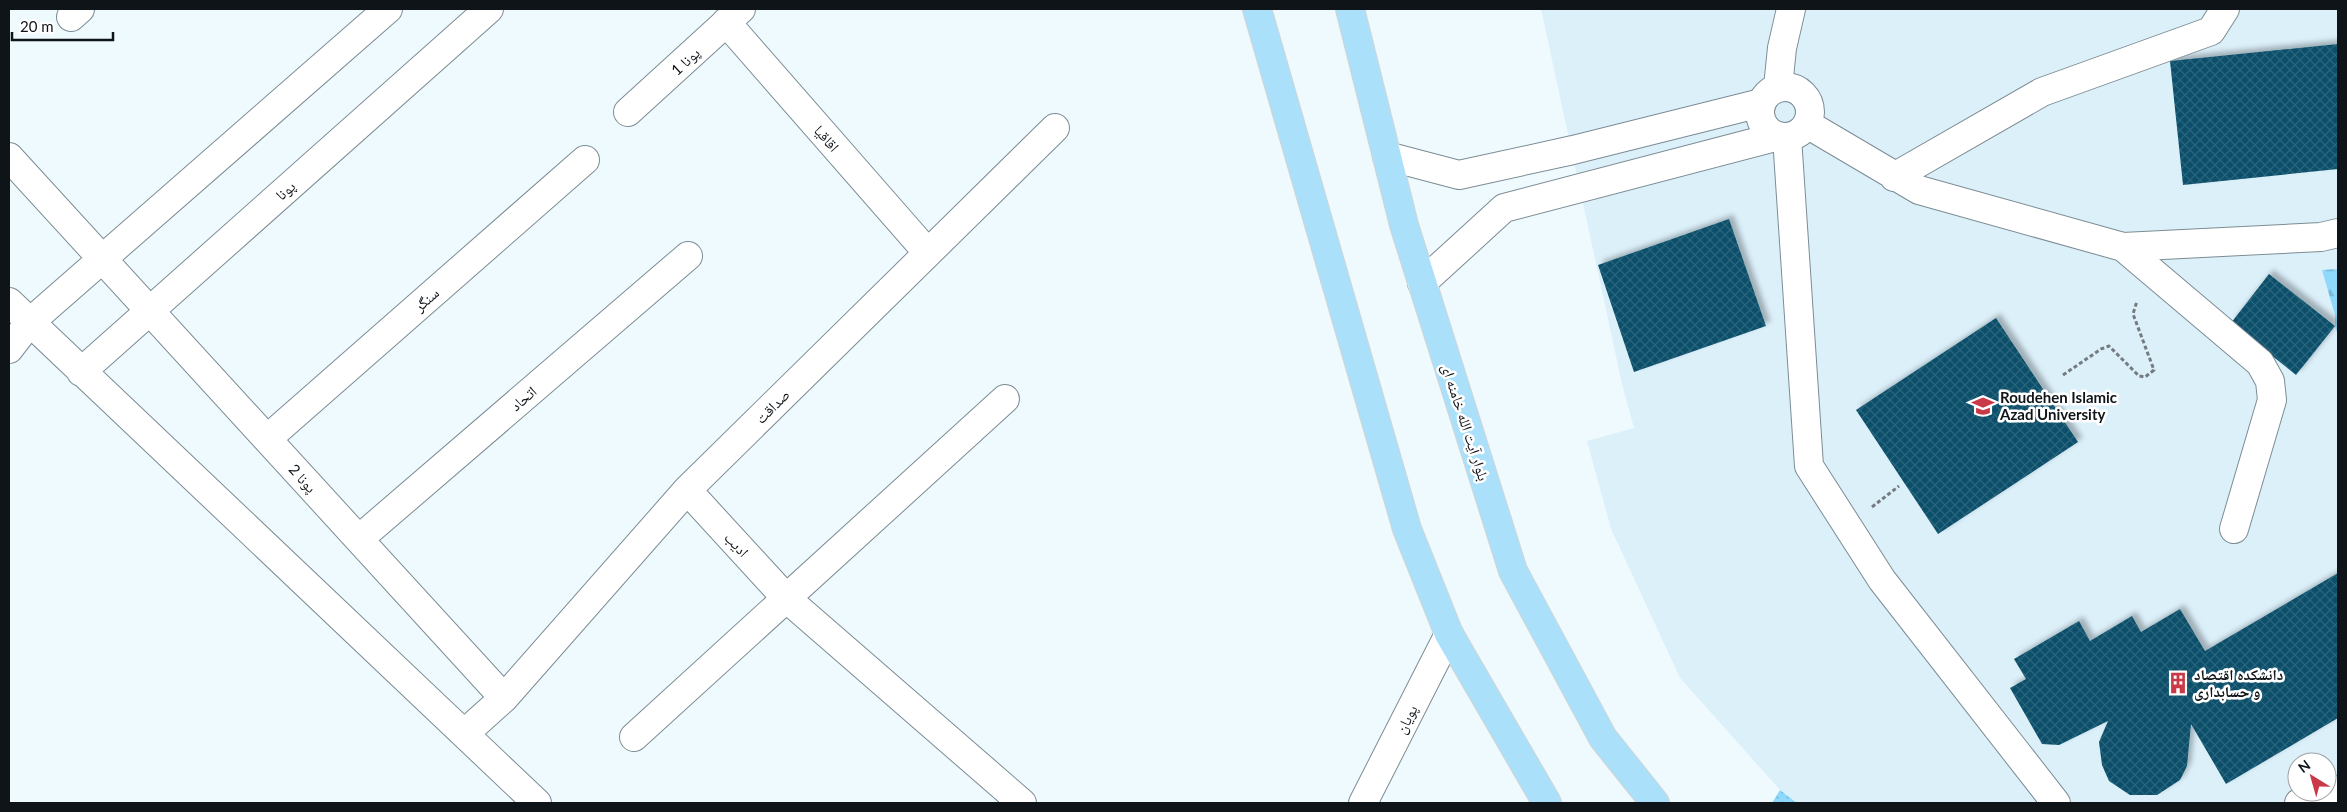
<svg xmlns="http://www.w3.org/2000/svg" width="2347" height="812" font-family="Lato,'Noto Naskh Arabic',sans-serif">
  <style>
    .built { fill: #dcf0fa; fill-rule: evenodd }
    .grass { fill: url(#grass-dots) }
    .forest { fill: url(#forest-firs) }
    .building { fill: url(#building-cross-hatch); filter: url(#shadow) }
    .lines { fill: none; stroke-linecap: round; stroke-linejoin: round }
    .minor-casing { stroke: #7c8c94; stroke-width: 30 }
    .major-casing { stroke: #d4d5d5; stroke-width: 30 }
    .path { stroke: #757c81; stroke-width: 3; stroke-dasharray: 4 2.5; stroke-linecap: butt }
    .minor { stroke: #fff; stroke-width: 28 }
    .major { stroke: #aae0f9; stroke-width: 28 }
    .labels { text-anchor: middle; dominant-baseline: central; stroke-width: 5; stroke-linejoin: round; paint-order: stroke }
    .street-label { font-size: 15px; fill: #0f1418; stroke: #fff }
    .poi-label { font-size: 15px; font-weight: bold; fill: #0f1418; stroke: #fff; text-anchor: start }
  </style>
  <defs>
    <pattern id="grass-dots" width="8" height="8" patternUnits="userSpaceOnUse" patternTransform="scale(1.25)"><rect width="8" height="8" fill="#8ed9fc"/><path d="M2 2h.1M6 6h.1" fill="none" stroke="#79b9d7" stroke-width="1.8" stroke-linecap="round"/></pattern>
    <pattern id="forest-firs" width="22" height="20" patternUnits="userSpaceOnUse" patternTransform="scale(1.25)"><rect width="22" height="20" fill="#8ed9fc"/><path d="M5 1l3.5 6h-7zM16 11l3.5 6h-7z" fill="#79b9d7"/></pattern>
    <pattern id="building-cross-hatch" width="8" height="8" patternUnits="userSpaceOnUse" patternTransform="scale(1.25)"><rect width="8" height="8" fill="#09506b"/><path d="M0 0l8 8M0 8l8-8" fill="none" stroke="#2c657b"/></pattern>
    <filter id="shadow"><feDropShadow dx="4.5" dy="-4.5" stdDeviation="2.5" flood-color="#0004"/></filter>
  </defs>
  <rect width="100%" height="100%" fill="#effaff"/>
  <path class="built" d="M1541 9H2338V803H1797L1780 790 1680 678 1611 529 1587 441 1634 428 1622 384ZM2297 762H2327V792H2297Z"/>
  <path class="grass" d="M1780 790 1797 803H1772Z"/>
  <path class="forest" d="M2338 269V335L2335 326V315L2322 270Z"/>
  <path class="building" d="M2338 44V169L2183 185 2170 61Z
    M1729 219 1766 326 1634 372 1598 265Z
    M2269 274 2335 326 2296 375 2231 323Z
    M1996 318 2078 442 1938 534 1856 410Z
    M2338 573V718L2226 784 2191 724 2187 766 2180 780 2157 795H2130L2109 781 2102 765 2099 742 2108 721 2059 745 2042 744 2010 688 2026 679 2014 659 2079 621 2090 641 2132 616 2141 632 2180 609 2205 651Z"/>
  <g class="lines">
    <g class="minor-casing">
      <path id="minor" d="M71 17 80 9
        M726 22 928 253
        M1778 87 1782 48 1791 9
        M1760 112a25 25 0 1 1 50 0a25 25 0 1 1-50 0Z
        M628 112 741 9
        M1807 124 1919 190 2123 247 2321 237 2338 233
        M1787 137 1809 466 1882 580 2056 803
        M1387 156 1459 175 1573 150 1761 103
        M9 157 504 698
        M1894 177 2042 92 2211 31 2225 9
        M2123 247 2260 363 2270 381 2272 400 2234 529
        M1422 283 1504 208 1779 136
        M9 302 537 803
        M9 349 29 323 388 9
        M81 372 489 9
        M267 439 585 160
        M687 490 786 598 1022 803
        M359 539 688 256
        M465 733 504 698 687 490 1055 128
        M634 737 1005 399
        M1363 803 1449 634
        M2299 803 2338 790"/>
    </g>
    <g class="major-casing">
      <path id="major" d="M1257 9 1407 529 1449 634 1547 803
        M1350 9 1404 225 1513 571 1603 738 1655 803"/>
    </g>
    <path class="path" d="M2063 375 2101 349 2109 346 2139 376 2145 377 2154 370 2133 314 2137 301
      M1872 507 1899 486"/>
    <use href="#minor" class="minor"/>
    <use href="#major" class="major"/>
  </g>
  <defs>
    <g id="university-bare" transform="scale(1.725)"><path d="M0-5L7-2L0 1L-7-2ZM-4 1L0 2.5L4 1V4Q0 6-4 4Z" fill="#c93947" stroke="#fff" stroke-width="2.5" paint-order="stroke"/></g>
    <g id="building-bare" transform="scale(1.725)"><path d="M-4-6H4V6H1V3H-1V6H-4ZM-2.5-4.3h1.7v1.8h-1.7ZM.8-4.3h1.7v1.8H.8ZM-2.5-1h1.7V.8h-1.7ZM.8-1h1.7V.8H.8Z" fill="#c93947" stroke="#fff" stroke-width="2.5" paint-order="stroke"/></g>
  </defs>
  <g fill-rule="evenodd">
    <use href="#university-bare" x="1983" y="406"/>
    <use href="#building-bare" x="2178" y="683"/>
  </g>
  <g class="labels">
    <g class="street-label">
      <text transform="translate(685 61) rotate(-43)">پونا 1</text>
      <text transform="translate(827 138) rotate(49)">اقاقیا</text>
      <text transform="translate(285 190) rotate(-42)">پونا</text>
      <text transform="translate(426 299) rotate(-41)">سنگر</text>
      <text transform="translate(523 398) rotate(-41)">اتحاد</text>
      <text transform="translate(772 406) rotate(-45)">صداقت</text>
      <text transform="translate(1466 422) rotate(72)">بلوار آیت الله خامنه ای</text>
      <text transform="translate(303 478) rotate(48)">پونا 2</text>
      <text transform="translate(737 544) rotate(47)">ادیب</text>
      <text transform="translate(1406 719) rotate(-63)">پویان</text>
    </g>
    <g class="poi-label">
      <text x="2000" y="397">Roudehen Islamic<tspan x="2000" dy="17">Azad University</tspan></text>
      <text x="2194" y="674">دانشکده اقتصاد<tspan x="2194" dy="17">و حسابداری</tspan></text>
    </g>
  </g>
  <rect width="2347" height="812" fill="none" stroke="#0f1418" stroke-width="20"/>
  <g transform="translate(2312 777) rotate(323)"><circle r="24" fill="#ffffff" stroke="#9fa1a3"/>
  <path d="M0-4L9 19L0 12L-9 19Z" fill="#c93947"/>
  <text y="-8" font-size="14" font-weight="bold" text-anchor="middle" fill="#0f1418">N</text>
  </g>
  <path d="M12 32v8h101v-8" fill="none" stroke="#0f1418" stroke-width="2.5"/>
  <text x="20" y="32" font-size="15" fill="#0f1418" stroke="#ffffff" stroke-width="4" paint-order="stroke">20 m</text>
</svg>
